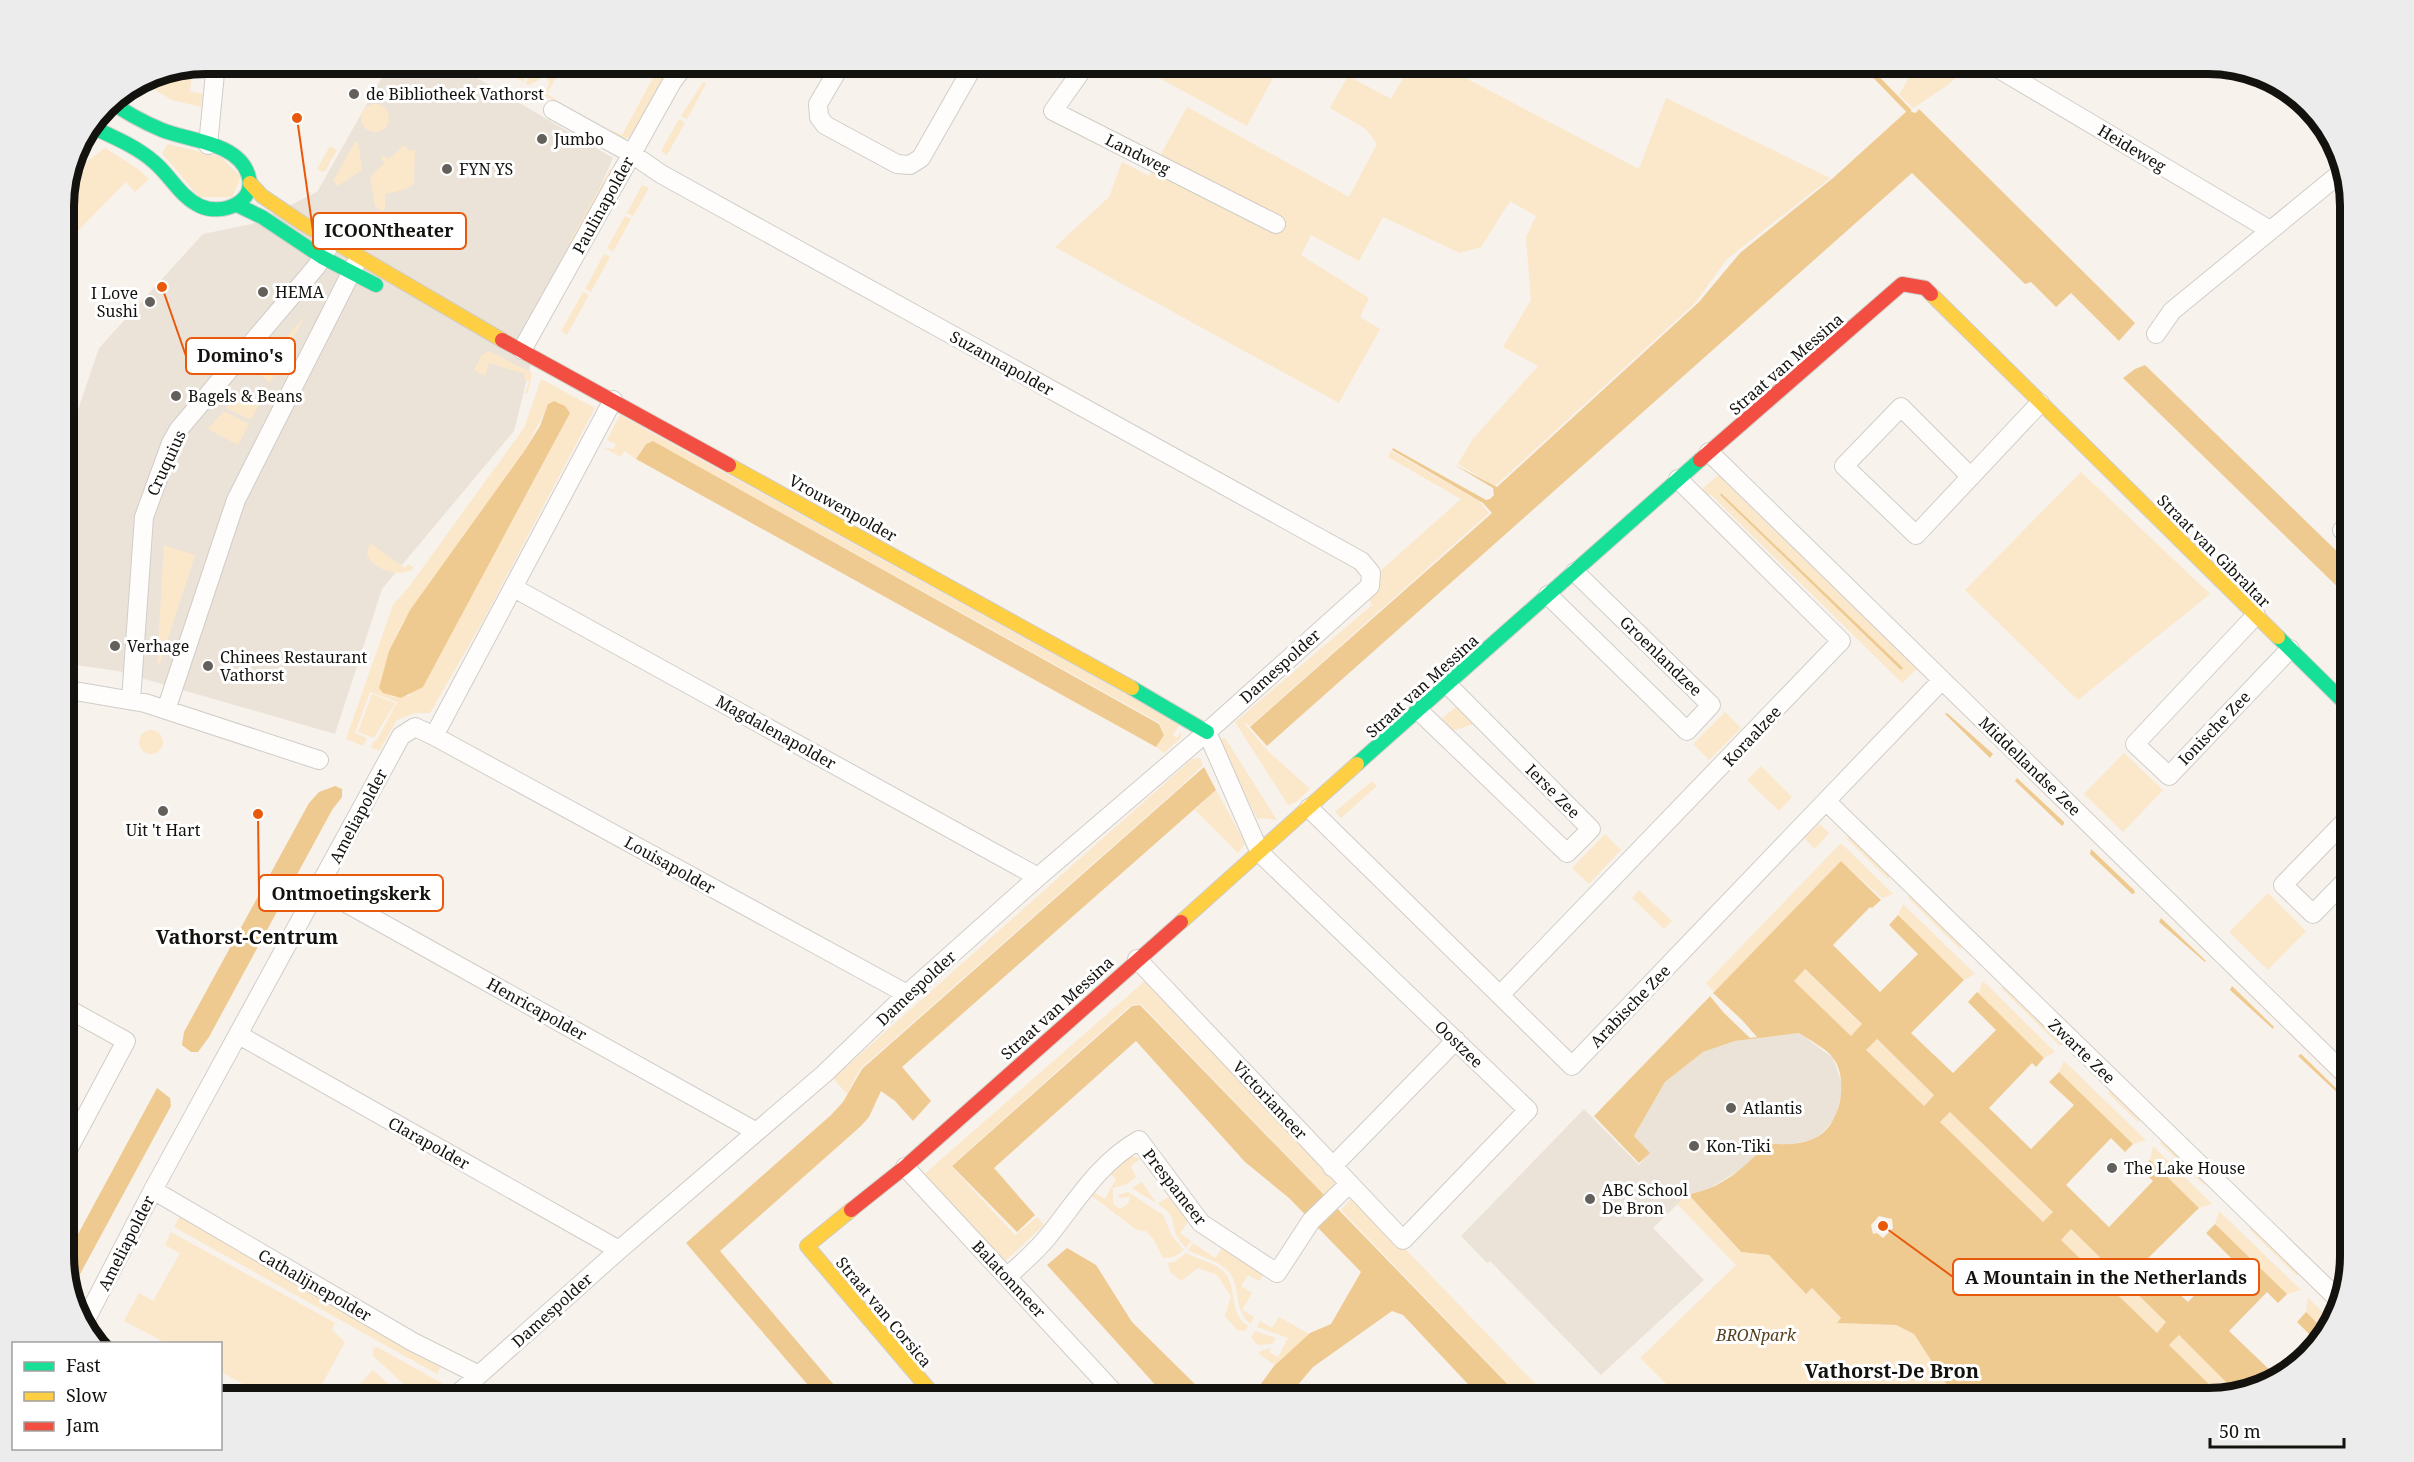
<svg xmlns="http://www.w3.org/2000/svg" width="2414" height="1462" font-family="'Noto Serif',serif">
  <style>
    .built { fill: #ece3d8 }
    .green { fill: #fbe7ca; fill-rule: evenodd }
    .water { fill: #efca90; fill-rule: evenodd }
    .pier { fill: #f7f2ec }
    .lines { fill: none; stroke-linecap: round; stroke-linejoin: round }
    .stream { stroke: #efca90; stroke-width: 5 }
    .street-casing { stroke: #d0cdc8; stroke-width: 20 }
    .fast-casing { stroke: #d0cdc8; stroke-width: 16 }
    .slow-casing { stroke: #d0cdc8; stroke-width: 16 }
    .jam-casing { stroke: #d0cdc8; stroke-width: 16 }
    .street { stroke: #fefdfc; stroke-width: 18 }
    .fast { stroke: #16e098; stroke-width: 14 }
    .slow { stroke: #ffcf43; stroke-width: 14 }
    .jam { stroke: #f24e42; stroke-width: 14 }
    .poi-dot { fill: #63605c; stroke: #fff; stroke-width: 2 }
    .labels { text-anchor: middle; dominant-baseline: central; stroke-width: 6; stroke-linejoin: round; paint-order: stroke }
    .poi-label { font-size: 16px; fill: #14120e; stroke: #fff; text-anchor: start }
    .street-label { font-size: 16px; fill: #14120e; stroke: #fff }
    .park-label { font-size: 16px; font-style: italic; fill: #56401e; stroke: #fff }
    .quarter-label { font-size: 20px; font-weight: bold; fill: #14120e; stroke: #fff }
    .rim { fill: none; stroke: #14120e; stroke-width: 8 }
    .leader { fill: none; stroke: #e8590c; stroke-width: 2 }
    .callout-dot { fill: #e8590c; stroke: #fff; stroke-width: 2 }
    .callout { fill: #fff; stroke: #e8590c; stroke-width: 2 }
    .callout-label { font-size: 18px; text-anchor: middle; font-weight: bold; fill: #14120e }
  </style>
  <rect width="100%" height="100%" fill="#f7f2ec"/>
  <path class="built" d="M390 63H472L467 72 613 158 543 315 514 431 382 589 335 734 117 671 63 663V454L99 348 203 234 252 224 317 192Z
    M1799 1033 1833 1058 1843 1087 1835 1119 1816 1139 1786 1145 1767 1143 1749 1164 1702 1193 1688 1194 1653 1228 1704 1280 1601 1375 1490 1261 1487 1263 1461 1236 1584 1109 1639 1165 1649 1153 1634 1136 1665 1082 1703 1052 1735 1041Z"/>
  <path class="green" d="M498 63H544L539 80 529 85 526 84 528 77 525 76 524 82 503 71Z
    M551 63H564L547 94 558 101 557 103 543 95 550 82 547 80Z
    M661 63H676L631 137 623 139 610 132 611 130 622 135Z
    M1132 63H1281L1247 126Z
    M1412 63H1437L1639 169 1666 98 1830 178 1727 259 1695 303 1495 486 1458 464 1472 440 1538 366 1503 347 1531 300 1526 237 1536 216 1510 201 1481 247 1460 253 1383 217 1359 261 1311 235 1301 255 1369 298 1360 317 1380 329 1339 403 1055 247 1109 197 1122 162 1149 176 1187 107 1349 197 1377 144 1366 129 1330 108 1348 76 1391 99Z
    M1917 63H1973L1948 85 1913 108 1899 95Z
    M193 65 190 91 203 94 201 107 172 100 140 81 151 74Z
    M703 82 706 84 687 119 681 116Z
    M361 118a14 14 0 1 1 28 0a14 14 0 1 1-28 0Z
    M679 119 685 123 667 155 661 151Z
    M355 142H358L362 170 338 186 333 181Z
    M168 144 221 157 241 177 232 197H199L162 153Z
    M404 145 408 150H415L414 183 407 189 385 194V209L382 211 375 206 370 177 384 163 381 158 383 156 389 159Z
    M330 146 337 150 326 170 322 172 317 169Z
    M105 148 138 169 149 179 135 192 126 182 63 246V201L85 163Z
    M610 169 613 170 570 246V241Z
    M642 185 649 188 633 216 627 213Z
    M625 216 631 219 613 252 607 248Z
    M604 254 610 257 591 292 585 289Z
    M583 292 589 295 567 335 561 331Z
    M304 317 270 383 257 372Z
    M489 351 532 373 528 393H525L529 381 524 379 525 374 489 363 485 376 474 370 482 355Z
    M541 379 595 408 484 619 430 713H416L397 720 379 751 371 747 373 742 377 740 397 702 370 692 355 733 367 738 363 746 346 739 393 605 408 588 524 428ZM550 402H558L570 413 512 522 409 696 391 697C387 652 388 649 410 610L525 450Z
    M243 388 260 403 251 420 226 408Z
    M224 411 249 424 238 445 208 429Z
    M620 415 1180 724 1173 735 1177 738 1181 732V738L1164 753 1156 747 1164 735 1160 723 653 441 645 444 636 459 624 451 621 457 604 448 614 449 616 444 607 440Z
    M1391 451 1479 501 1489 513 1250 726 1243 722 1269 752 1310 789 1296 802 1288 805 1235 722 1372 605 1368 597 1378 573 1461 499 1388 457Z
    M2081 472 2210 594 2078 700 1965 590Z
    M1718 475 1917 669 1902 683 1710 494 1706 498 1699 492ZM1721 493 1902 668V670L1720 495Z
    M370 543 405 568 408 564 414 568C401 579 372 570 367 554Z
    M164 545 195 555 160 663H157Z
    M372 694 395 703 374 738 358 732Z
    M1458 705 1474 724 1448 732 1437 723Z
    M1725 712 1741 728 1709 760 1693 744Z
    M139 742a12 12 0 1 1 24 0a12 12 0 1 1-24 0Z
    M1225 738 1277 820 1262 818 1258 820 1219 743 1220 739Z
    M2124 753 2163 790 2123 832 2084 794Z
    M1200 758 1203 765 1182 785 860 1069 847 1094 830 1075 833 1067 839 1073 1192 759Z
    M1761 766 1792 797 1779 811 1747 780Z
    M1372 781 1377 786 1341 818 1335 812Z
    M1216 790 1245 843 1238 853 1195 810Z
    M1819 824 1829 833 1815 849 1804 838Z
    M1605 834 1621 850 1589 884 1572 868Z
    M1851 834 1891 875 1888 879 1847 839Z
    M1841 843 1893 894 1882 898 1841 861 1714 992 1706 983Z
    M1639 890 1672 921 1664 929 1632 898Z
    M2268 893 2306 931 2268 970 2229 932Z
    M1911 895 1964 945 1960 949 1908 898Z
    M1903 904 1975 974 1964 980 1898 915Z
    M1804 969 1862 1025 1851 1036 1793 980Z
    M1146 980 1339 1182 1325 1195 1141 1004 1131 1005 951 1166 1015 1235 1037 1217 1044 1225 1003 1263 921 1177Z
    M1983 981 2055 1052 2044 1058 1978 994Z
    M2004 985 2063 1043 2060 1046 2001 988Z
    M1876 1039 1934 1095 1923 1106 1866 1050Z
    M2064 1061 2146 1140 2133 1144 2059 1072Z
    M2112 1089 2140 1119 2138 1122 2108 1093Z
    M1951 1111 2054 1212 2043 1223 1940 1122Z
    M2162 1139 2206 1182 2204 1185 2160 1143Z
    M2153 1146 2212 1204 2199 1208 2150 1160Z
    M1132 1156 1140 1159 1131 1166 1136 1177 1127 1184 1113 1188V1204L1120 1209 1128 1204 1130 1197 1120 1198 1118 1195 1128 1192 1163 1215 1172 1236 1184 1250 1174 1257 1163 1258 1154 1240 1146 1231 1137 1230 1088 1193 1091 1191 1105 1199 1116 1179 1109 1173Z
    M1142 1182 1157 1204 1169 1197 1188 1222 1180 1233 1191 1241 1186 1248C1170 1232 1177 1225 1169 1213 1163 1205 1141 1195 1132 1188Z
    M1688 1194 1740 1252 1769 1255 1806 1294 1812 1288 1841 1319 1838 1323 1896 1325 1914 1334 1956 1399H1667L1660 1392 1668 1386 1640 1358 1736 1265 1677 1204Z
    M1354 1196 1550 1399H1523L1341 1210Z
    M2219 1211 2301 1290 2287 1294 2215 1224Z
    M181 1214 444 1360 437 1374 174 1227Z
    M2252 1225 2300 1272 2297 1276 2249 1229Z
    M2071 1229 2167 1322 2157 1333 2060 1239Z
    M171 1232 335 1323 332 1330 345 1342 314 1399H305L275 1387 271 1399 221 1372 220 1344 166 1343 124 1321 139 1293 153 1301 180 1253 165 1245Z
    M1193 1243 1215 1258 1223 1247 1263 1275 1259 1281 1248 1275 1241 1286 1252 1293 1242 1310 1254 1317 1250 1324C1231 1305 1243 1285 1226 1269 1217 1260 1200 1257 1188 1250Z
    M1186 1253C1198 1260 1220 1263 1227 1276 1237 1292 1229 1314 1248 1326L1245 1331 1237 1330 1225 1316 1231 1296 1217 1275 1198 1268 1181 1281 1170 1272 1168 1263 1176 1261Z
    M2308 1298 2333 1322 2327 1333 2306 1312Z
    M1279 1317 1309 1334 1275 1365 1259 1354 1260 1351 1271 1348 1269 1352 1278 1357 1288 1338 1257 1327 1260 1321 1272 1328Z
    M1255 1331 1276 1338 1272 1344 1258 1345 1251 1338Z
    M2179 1335 2237 1391 2221 1396 2169 1345Z
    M377 1347 452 1389 441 1399H420L372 1355 374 1353 372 1350Z
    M373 1370 401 1395 397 1399H346Z"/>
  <path class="water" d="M1919 109 2135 323 2119 341 2071 293 2056 307 2031 282 2025 284 1912 173 1267 746 1250 727 1492 513 1483 503 1392 450 1393 448 1486 500 1490 499 1494 495 1493 488 1453 464 1497 487 1699 302 1740 253 1833 178 1907 111 1916 113Z
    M2145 365 2351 565V600L2123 378 2135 369Z
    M554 401 565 406 570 413 423 687 401 698 383 693 379 688 389 651 410 610 525 450 540 426 548 404Z
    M653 441 1159 724 1164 735 1156 747 636 459 646 444Z
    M1721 493 1903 668 1901 670 1720 495Z
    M1947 713 1993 754 1990 758 1945 714Z
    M1204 767 1216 790 902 1067 931 1101 913 1121 895 1101 881 1091 869 1117 861 1126 720 1251 846 1399H820L686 1243 831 1115 843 1102 862 1069Z
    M2017 778 2064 822V824L2062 826 2015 781Z
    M335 786 342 789V797L332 810 209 1037 198 1052H191L182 1045 184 1032 309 803 319 792Z
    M2091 849 2134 890 2135 893 2132 894 2090 854Z
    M1841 861 1881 900 1872 908 1870 907 1833 945 1880 992 1918 954 1889 925 1898 915 1964 980 1911 1033 1953 1073 1996 1030 1968 1002 1977 992 2044 1058 2036 1067 2032 1063 1989 1108 2031 1149 2074 1105 2049 1082 2059 1072 2133 1144 2125 1152 2111 1138 2066 1185 2109 1227 2153 1181 2141 1169 2150 1160 2199 1208 2144 1262 2188 1302 2231 1258 2206 1233 2215 1224 2287 1294 2278 1303 2267 1292 2229 1331 2276 1376 2314 1339 2297 1322 2306 1312 2327 1333 2280 1380 2236 1392 2179 1335 2169 1345 2221 1396 2209 1399H1956L1914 1334 1896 1325 1837 1323 1841 1318 1812 1288 1806 1294 1769 1255 1741 1252 1688 1194C1719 1191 1748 1165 1767 1143 1783 1145 1798 1145 1813 1139 1840 1129 1850 1080 1833 1058 1826 1048 1809 1040 1799 1033L1735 1041 1703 1052 1665 1082 1634 1136 1650 1153 1639 1163 1594 1116ZM1805 969 1862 1024 1851 1036 1794 981ZM1877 1039 1934 1095 1924 1106 1866 1050ZM1950 1112 2053 1212 2043 1222 1940 1122ZM1879 1216 1892 1219 1893 1228 1883 1238 1877 1233 1873 1234 1871 1225ZM2071 1229 2166 1322 2157 1333 2061 1240Z
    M2161 918 2206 961 2205 962 2159 922Z
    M2232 986 2274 1027 2273 1029 2230 990Z
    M1140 1005 1522 1399H1482L1403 1315 1392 1311 1313 1367 1286 1399H1250L1274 1366 1310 1333 1331 1324 1361 1272 1289 1198 1245 1162 1136 1041 994 1168 1035 1215 1017 1232 952 1166 1132 1006Z
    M2301 1054 2346 1098 2345 1100 2298 1056Z
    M157 1088 170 1098 171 1106 72 1289V1295L63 1262Z
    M1067 1248 1096 1265 1132 1322 1210 1399H1168L1047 1265Z"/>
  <path class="pier" d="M1713 993 1742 1020 1757 1037 1750 1038 1724 1013 1710 996Z"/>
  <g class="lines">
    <path class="stream" d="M1852 63 1876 77 1909 111"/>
    <g class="street-casing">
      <path id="street" d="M842 63 818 104 819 117 825 125 897 164 910 165 921 158 975 63
        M1087 63 1053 111 1276 224
        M1994 66 2270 230
        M208 145 216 63
        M2156 334 2172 311 2343 171
        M522 350 672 82 686 63
        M1709 452 2351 1080
        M1971 477 1901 407 1844 466 1916 535 2040 403
        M2351 524 2342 530 2351 538
        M514 588 1038 877
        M1548 595 1687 731 1711 705 1575 572
        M2256 615 2135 744 2169 776 2290 649
        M63 689 145 703 319 760
        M131 700 144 517 171 443 179 429 316 267 328 248
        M166 710 236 500 356 263
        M1419 711 1567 853 1591 829 1448 685
        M434 736 907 994
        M1826 801 2339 1300
        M1309 808 1572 1066 1942 680
        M2351 815 2283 885 2313 914 2351 875
        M319 888 755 1131
        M1137 959 1403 1240 1528 1110 1260 853 1207 732
        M1500 995 1841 641 1678 479
        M63 1006 126 1041 63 1159
        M239 1035 619 1250
        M905 1167 1120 1399
        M1332 1167 1456 1040
        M153 1190 413 1342 479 1375
        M1007 1277C1022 1263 1038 1250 1050 1234 1078 1199 1099 1163 1139 1140L1201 1223 1277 1273 1311 1221 1349 1184
        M82 1327 153 1190 401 736 415 727 434 736 613 400
        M452 1399 619 1250 824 1074 907 994 1038 877 1207 732 1370 586 1371 573 1361 561 661 174 632 154 553 110"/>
    </g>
    <g class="fast-casing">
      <path id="fast" d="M90 126C111 136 136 146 154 162 170 175 180 197 200 206 221 216 258 203 248 174 237 142 189 141 162 130 143 122 126 113 110 101
        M237 205 262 217 322 257 376 285
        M2278 637 2351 709
        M1132 688 1207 732
        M1357 764 1700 460"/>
    </g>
    <g class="slow-casing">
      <path id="slow" d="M250 183 262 196 302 223 502 340
        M1931 294 2278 637
        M729 465 1132 688
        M1181 922 1357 764
        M851 1210 807 1246 937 1399"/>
    </g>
    <g class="jam-casing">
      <path id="jam" d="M502 340 729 465
        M1700 460 1902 284 1925 288 1931 294
        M851 1210 905 1167 1181 922"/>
    </g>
    <use href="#street" class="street"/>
    <use href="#fast" class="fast"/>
    <use href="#slow" class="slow"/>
    <use href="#jam" class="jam"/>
  </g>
  <g class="poi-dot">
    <circle cx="354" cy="94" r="6"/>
    <circle cx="542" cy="139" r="6"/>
    <circle cx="447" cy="169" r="6"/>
    <circle cx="263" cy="292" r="6"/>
    <circle cx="150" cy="302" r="6"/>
    <circle cx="176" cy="396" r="6"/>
    <circle cx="115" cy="646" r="6"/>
    <circle cx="208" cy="666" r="6"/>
    <circle cx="163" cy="811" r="6"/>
    <circle cx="1731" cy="1108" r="6"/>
    <circle cx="1694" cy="1146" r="6"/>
    <circle cx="2112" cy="1168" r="6"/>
    <circle cx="1590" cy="1199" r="6"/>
  </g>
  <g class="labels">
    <g class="poi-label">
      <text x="366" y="94">de Bibliotheek Vathorst</text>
      <text x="554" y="139">Jumbo</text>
      <text x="459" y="169">FYN YS</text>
      <text x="275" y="292">HEMA</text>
      <text x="138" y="293" text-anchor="end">I Love<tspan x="138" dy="18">Sushi</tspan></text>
      <text x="188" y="396">Bagels &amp; Beans</text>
      <text x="127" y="646">Verhage</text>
      <text x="220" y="657">Chinees Restaurant<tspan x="220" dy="18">Vathorst</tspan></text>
      <text x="163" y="830" text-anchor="middle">Uit 't Hart</text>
      <text x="1743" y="1108">Atlantis</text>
      <text x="1706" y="1146">Kon-Tiki</text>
      <text x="2124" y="1168">The Lake House</text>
      <text x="1602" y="1190">ABC School<tspan x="1602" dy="18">De Bron</tspan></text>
    </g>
    <g class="street-label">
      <text transform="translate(2132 148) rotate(31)">Heideweg</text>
      <text transform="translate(1138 154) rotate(27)">Landweg</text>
      <text transform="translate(603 205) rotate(-61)">Paulinapolder</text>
      <text transform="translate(1002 363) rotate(29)">Suzannapolder</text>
      <text transform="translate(1786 364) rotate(-41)">Straat van Messina</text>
      <text transform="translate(166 463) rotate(-65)">Cruquius</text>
      <text transform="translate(843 508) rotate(29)">Vrouwenpolder</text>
      <text transform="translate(2214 551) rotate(45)">Straat van Gibraltar</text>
      <text transform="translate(1661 656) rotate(44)">Groenlandzee</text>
      <text transform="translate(1280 666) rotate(-42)">Damespolder</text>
      <text transform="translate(1422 686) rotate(-42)">Straat van Messina</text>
      <text transform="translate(2214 728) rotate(-46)">Ionische Zee</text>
      <text transform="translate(776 732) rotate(29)">Magdalenapolder</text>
      <text transform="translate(1752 736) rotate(-47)">Koraalzee</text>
      <text transform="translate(2030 766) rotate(44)">Middellandse Zee</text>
      <text transform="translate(1553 791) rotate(45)">Ierse Zee</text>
      <text transform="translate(358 816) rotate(-62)">Ameliapolder</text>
      <text transform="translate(670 865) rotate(29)">Louisapolder</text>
      <text transform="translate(916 988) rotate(-43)">Damespolder</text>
      <text transform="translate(1630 1006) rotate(-46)">Arabische Zee</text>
      <text transform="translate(1057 1008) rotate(-42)">Straat van Messina</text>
      <text transform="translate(537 1009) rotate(29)">Henricapolder</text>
      <text transform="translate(1459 1044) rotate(44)">Oostzee</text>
      <text transform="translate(2082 1051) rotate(44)">Zwarte Zee</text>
      <text transform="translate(1270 1100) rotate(47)">Victoriameer</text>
      <text transform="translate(429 1143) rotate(29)">Clarapolder</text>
      <text transform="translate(1175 1187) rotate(52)">Prespameer</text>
      <text transform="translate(126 1243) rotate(-63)">Ameliapolder</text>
      <text transform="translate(1009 1279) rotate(47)">Balatonmeer</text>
      <text transform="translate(315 1285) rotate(30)">Cathalijnepolder</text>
      <text transform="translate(552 1310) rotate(-42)">Damespolder</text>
      <text transform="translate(884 1312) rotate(50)">Straat van Corsica</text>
    </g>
    <g class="park-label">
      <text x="1756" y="1335">BRONpark</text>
    </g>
    <g class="quarter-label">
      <text x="247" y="936">Vathorst-Centrum</text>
      <text x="1892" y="1370">Vathorst-De Bron</text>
    </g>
  </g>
  <path d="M0 0H2414V1462H0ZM206 74H2208A132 132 0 0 1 2340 206V1256A132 132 0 0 1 2208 1388H206A132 132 0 0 1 74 1256V206A132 132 0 0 1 206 74Z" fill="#ececec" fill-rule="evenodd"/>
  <path class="rim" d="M206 74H2208A132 132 0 0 1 2340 206V1256A132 132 0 0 1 2208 1388H206A132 132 0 0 1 74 1256V206A132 132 0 0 1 206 74Z"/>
  <path class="leader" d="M297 118L313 231M162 287L186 356M258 814L259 893M1883 1226L1953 1277"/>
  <g class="callout-dot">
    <circle cx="297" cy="118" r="6"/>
    <circle cx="162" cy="287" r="6"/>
    <circle cx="258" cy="814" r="6"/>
    <circle cx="1883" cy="1226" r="6"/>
  </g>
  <g class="callout">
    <rect x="313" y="213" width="153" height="36" rx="6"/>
    <rect x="186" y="338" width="109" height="36" rx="6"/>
    <rect x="259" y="875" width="184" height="36" rx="6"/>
    <rect x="1953" y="1259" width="306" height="36" rx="6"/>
  </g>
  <g class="callout-label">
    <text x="389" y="237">ICOONtheater</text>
    <text x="240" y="362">Domino's</text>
    <text x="351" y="900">Ontmoetingskerk</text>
    <text x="2106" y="1284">A Mountain in the Netherlands</text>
  </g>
  <rect x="12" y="1342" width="210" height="108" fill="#ffffff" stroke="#a1a09f" stroke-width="1.5"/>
  <rect x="24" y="1362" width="30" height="9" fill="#16e098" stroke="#a1a09f" stroke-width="1.5"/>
  <text x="66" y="1372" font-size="18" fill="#14120e">Fast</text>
  <rect x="24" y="1392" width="30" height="9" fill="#ffcf43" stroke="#a1a09f" stroke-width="1.5"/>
  <text x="66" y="1402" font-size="18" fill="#14120e">Slow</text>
  <rect x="24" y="1422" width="30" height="9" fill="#f24e42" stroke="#a1a09f" stroke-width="1.5"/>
  <text x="66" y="1432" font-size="18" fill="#14120e">Jam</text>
  <path d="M2210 1438v9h134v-9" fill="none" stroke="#14120e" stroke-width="3"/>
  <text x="2219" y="1438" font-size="18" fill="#14120e" stroke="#ffffff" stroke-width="4.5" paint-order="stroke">50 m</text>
</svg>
